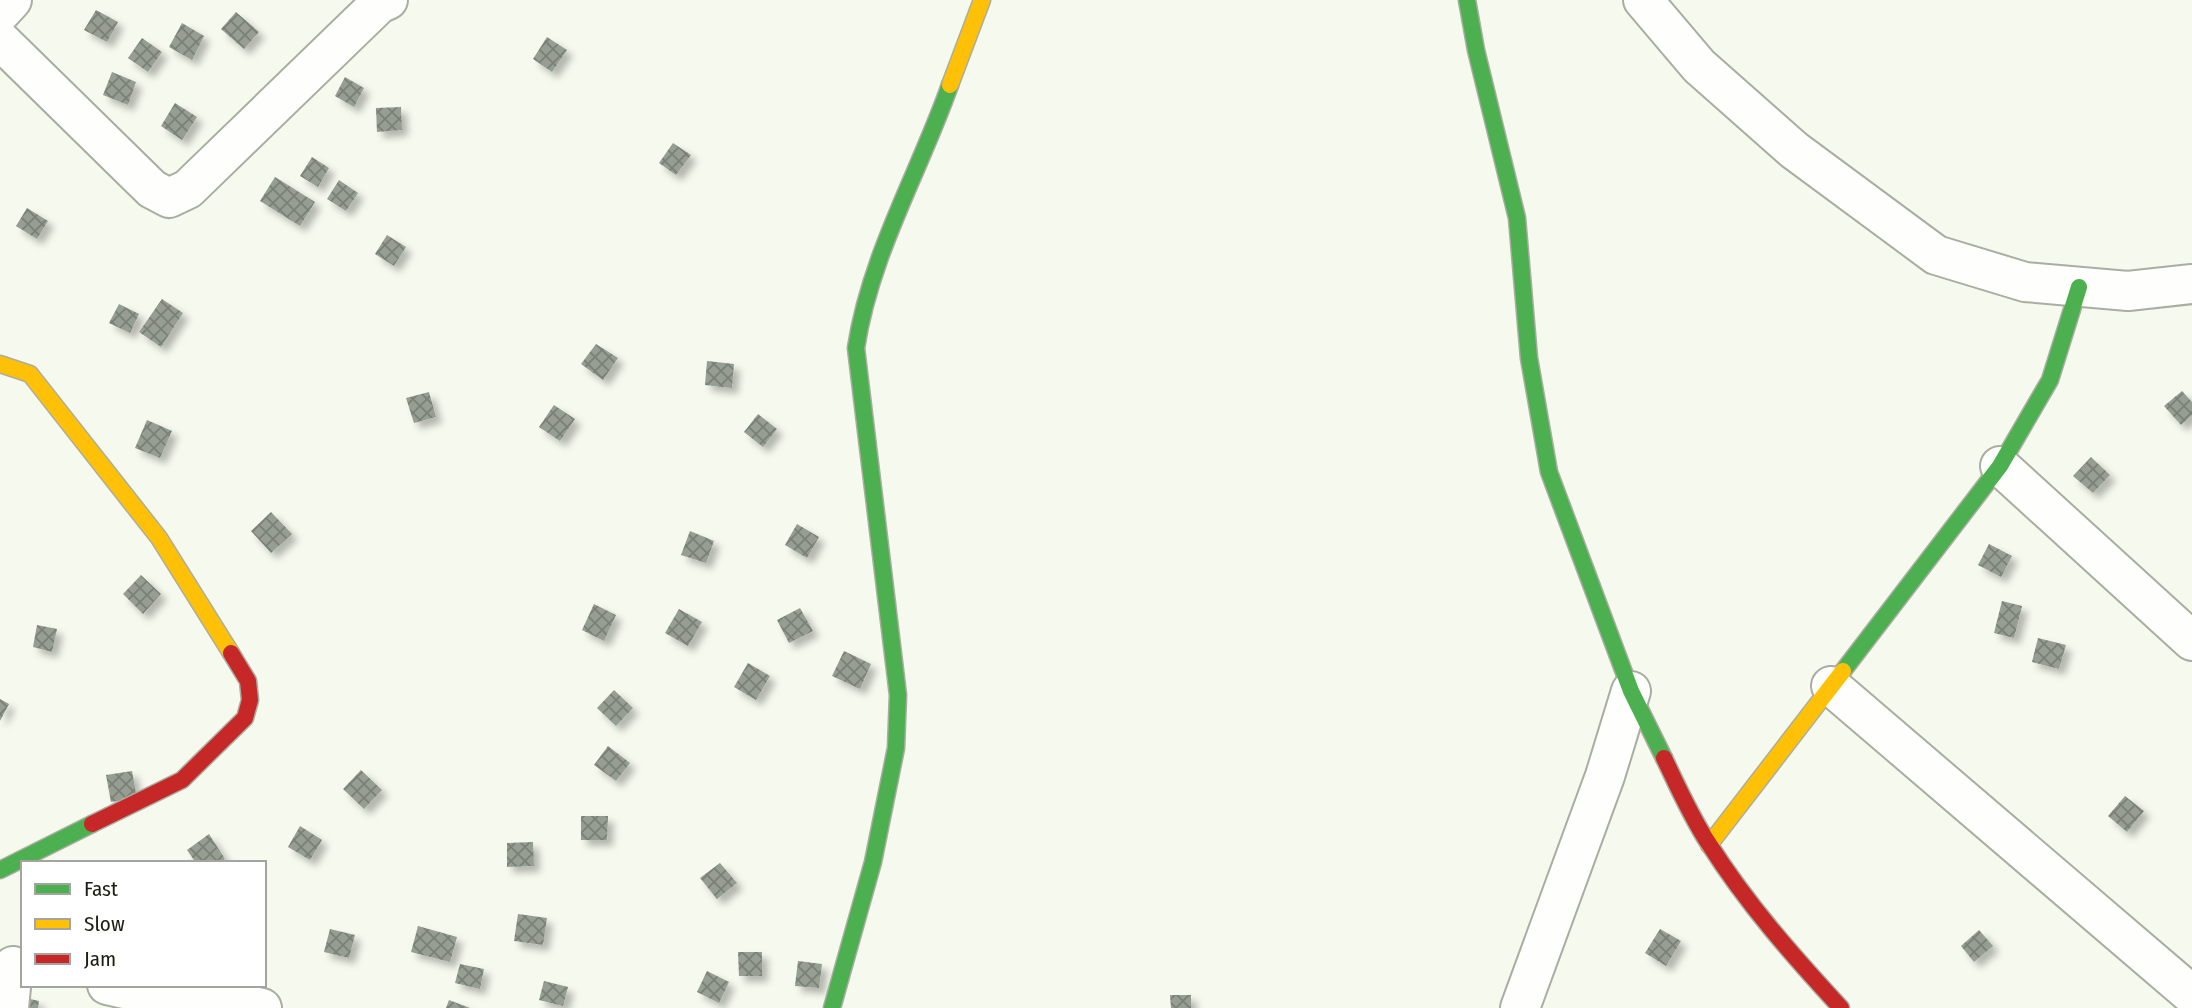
<svg xmlns="http://www.w3.org/2000/svg" width="2192" height="1008" font-family="'Fira Sans Condensed',sans-serif">
  <style>
    .building { fill: url(#building-cross-hatch); filter: url(#shadow) }
    .lines { fill: none; stroke-linecap: round; stroke-linejoin: round }
    .street-casing { stroke: #aaada1; stroke-width: 42 }
    .fast-casing { stroke: #aaada1; stroke-width: 19 }
    .slow-casing { stroke: #aaada1; stroke-width: 19 }
    .jam-casing { stroke: #aaada1; stroke-width: 19 }
    .street { stroke: #fefefc; stroke-width: 38 }
    .fast { stroke: #4caf50; stroke-width: 16 }
    .slow { stroke: #ffc107; stroke-width: 16 }
    .jam { stroke: #c62828; stroke-width: 16 }
  </style>
  <defs>
    <pattern id="building-cross-hatch" width="8" height="8" patternUnits="userSpaceOnUse" patternTransform="scale(1.75)"><rect width="8" height="8" fill="#969e92"/><path d="M0 0l8 8M0 8l8-8" fill="none" stroke="#7a8076"/></pattern>
    <filter id="shadow"><feDropShadow dx="6" dy="6" stdDeviation="3.5" flood-color="#0004"/></filter>
  </defs>
  <rect width="100%" height="100%" fill="#f6f9ed"/>
  <path class="building" d="M96 10 118 22 107 42 84 30Z
    M236 12 259 32 244 49 221 29Z
    M182 23 204 36 192 60 169 47Z
    M547 37 567 50 552 72 533 59Z
    M142 38 162 52 148 72 128 58Z
    M112 72 136 82 128 105 103 95Z
    M345 77 364 88 354 107 335 96Z
    M175 103 197 117 182 140 161 126Z
    M401 107 402 130 377 132 376 108Z
    M673 143 691 155 676 175 659 163Z
    M312 157 329 168 318 187 300 176Z
    M275 177 315 202 300 226 260 201Z
    M339 180 358 193 346 211 327 199Z
    M27 208 48 221 37 239 16 226Z
    M387 235 406 247 394 266 375 254Z
    M162 299 183 313 161 347 139 332Z
    M119 304 139 314 130 333 109 323Z
    M596 344 618 358 603 380 581 364Z
    M707 361 734 364 732 388 705 385Z
    M2182 391 2192 402V415L2181 425 2164 406Z
    M429 392 436 417 414 423 406 398Z
    M554 405 575 419 560 441 539 427Z
    M758 414 777 429 763 447 744 432Z
    M147 420 172 431 160 458 135 448Z
    M2091 457 2110 475 2093 493 2073 476Z
    M271 512 292 534 271 553 251 531Z
    M797 524 819 537 807 558 785 545Z
    M690 531 714 541 706 563 681 555Z
    M1989 544 2012 556 2001 577 1978 565Z
    M141 575 161 594 143 614 123 594Z
    M2002 601 2022 606 2014 638 1994 633Z
    M594 604 616 615 604 641 582 630Z
    M800 608 813 631 789 643 777 620Z
    M679 609 702 622 688 646 665 633Z
    M37 625 57 629 52 652 33 647Z
    M2038 638 2066 645 2059 669 2032 662Z
    M844 651 871 664 860 689 832 676Z
    M748 663 770 676 756 700 734 687Z
    M614 690 633 708 616 726 597 708Z
    M0 699 9 704 0 721Z
    M608 746 630 763 616 781 594 765Z
    M361 770 382 790 364 809 343 789Z
    M132 771 137 798 111 802 106 775Z
    M2125 796 2144 811 2127 832 2108 816Z
    M581 816H608L607 840H581Z
    M300 826 322 840 310 860 288 847Z
    M209 834 225 859 219 863H196L187 850Z
    M533 842 534 866 507 867V843Z
    M720 863 737 883 717 899 700 878Z
    M518 914 547 918 543 945 514 941Z
    M418 926 457 937 450 962 411 952Z
    M330 929 355 935 349 958 324 952Z
    M1660 929 1681 941 1666 966 1645 953Z
    M1979 930 1993 946 1974 962 1961 946Z
    M738 952H762V976H739Z
    M798 961 822 964 819 988 795 986Z
    M460 964 484 969 480 989 455 983Z
    M707 971 729 982 719 1003 697 992Z
    M544 981 568 987 563 1006 539 1000Z
    M1170 995H1191V1008H1171Z
    M16 996 39 1001 38 1008H14Z
    M449 1000 470 1008H446Z"/>
  <g class="lines">
    <g class="street-casing">
      <path id="street" d="M1643 0 1699 66 1794 150 1936 255 2025 282 2128 291 2192 284
        M0 13 12 0
        M0 40 152 189 169 198 188 189 379 4 388 0
        M2000 466 2192 641
        M1831 686 2192 995
        M107 985 133 991 210 996 262 1008
        M9 1008 13 966
        M1520 1008 1605 776 1631 691"/>
    </g>
    <g class="fast-casing">
      <path id="fast" d="M1467 0 1476 50 1517 218 1529 358 1549 472 1631 691 1664 758
        M1843 671 2000 466 2050 380 2079 287
        M0 870 92 824
        M832 1008 873 862 896 748 898 695 856 348C870 255 919 173 950 85"/>
    </g>
    <g class="slow-casing">
      <path id="slow" d="M950 85 982 0
        M0 364 30 374 159 538 231 653
        M1709 845 1843 671"/>
    </g>
    <g class="jam-casing">
      <path id="jam" d="M1664 758C1678 787 1691 817 1709 844 1747 904 1793 956 1841 1008
        M92 824 182 780 245 718 250 700 248 681 231 653"/>
    </g>
    <use href="#street" class="street"/>
    <use href="#fast" class="fast"/>
    <use href="#slow" class="slow"/>
    <use href="#jam" class="jam"/>
  </g>
  <rect x="21" y="861" width="245" height="126" fill="#ffffff" stroke="#a4a5a0" stroke-width="2"/>
  <rect x="35" y="884" width="35" height="10" fill="#4caf50" stroke="#a4a5a0" stroke-width="2"/>
  <text x="84" y="896" font-size="21" fill="#1b1e11">Fast</text>
  <rect x="35" y="919" width="35" height="10" fill="#ffc107" stroke="#a4a5a0" stroke-width="2"/>
  <text x="84" y="931" font-size="21" fill="#1b1e11">Slow</text>
  <rect x="35" y="954" width="35" height="10" fill="#c62828" stroke="#a4a5a0" stroke-width="2"/>
  <text x="84" y="966" font-size="21" fill="#1b1e11">Jam</text>
</svg>
